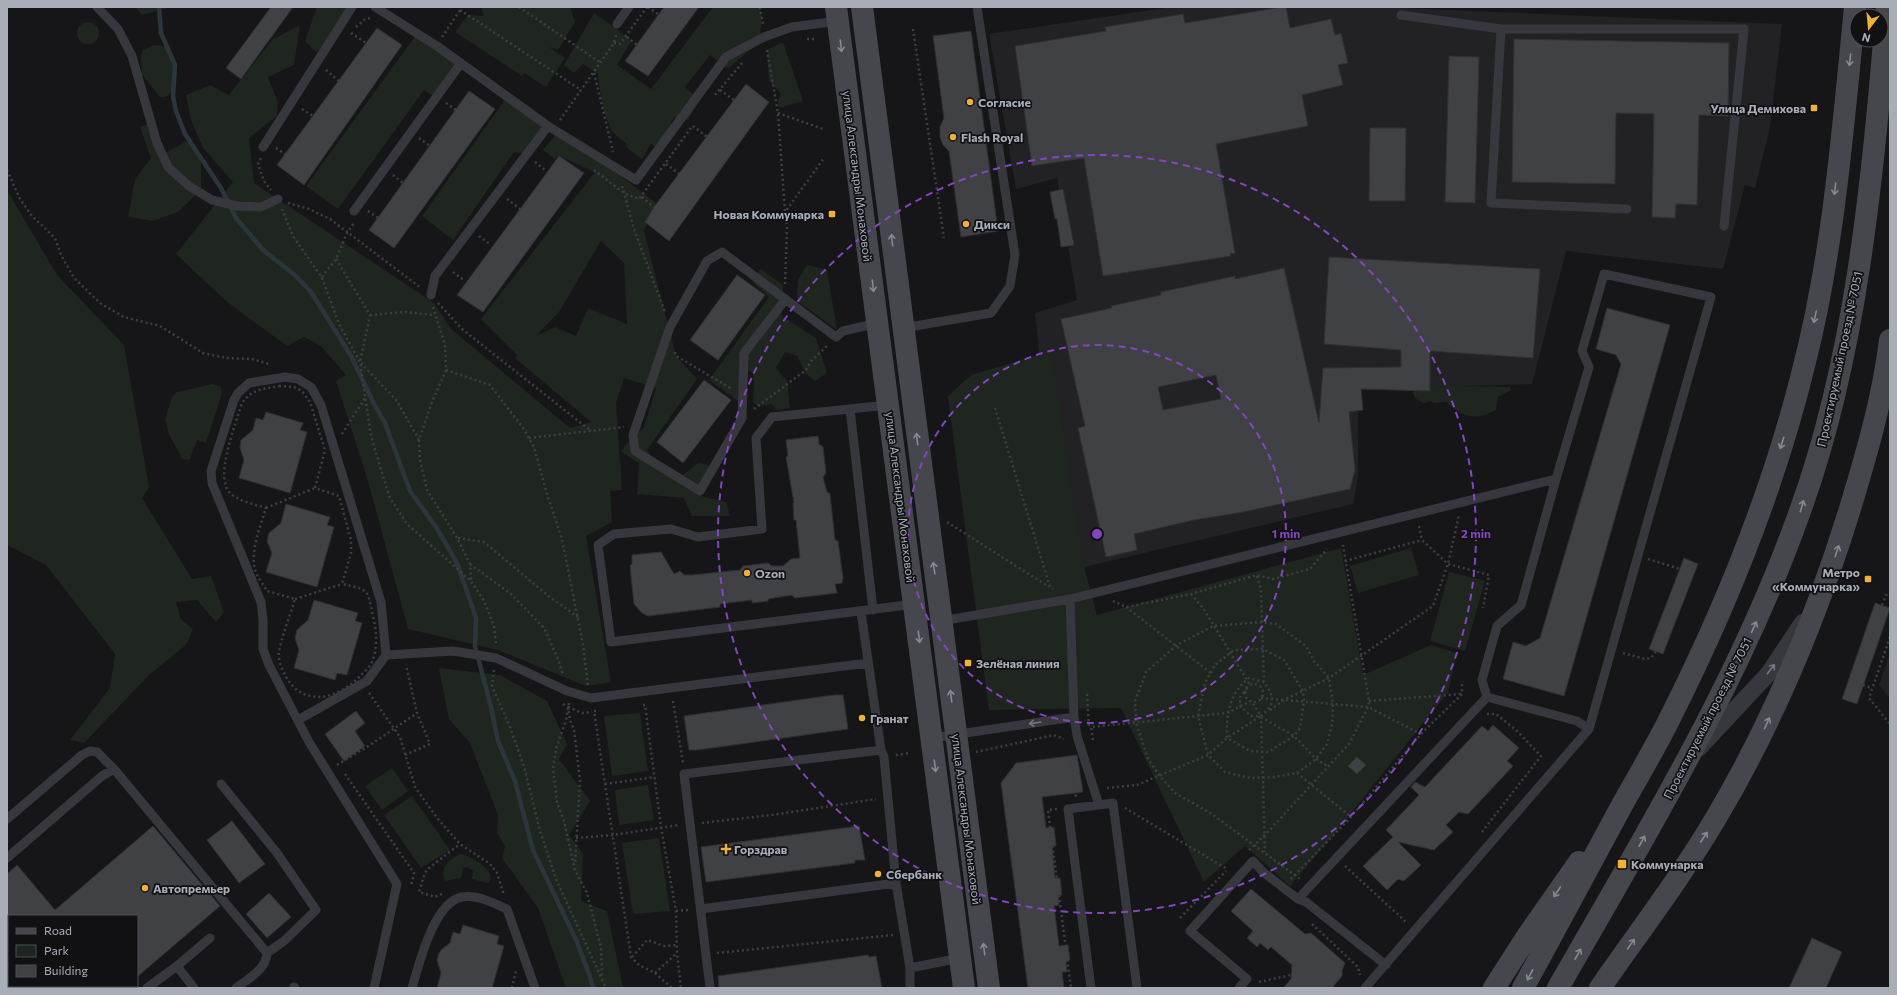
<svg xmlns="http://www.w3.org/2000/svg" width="1897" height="995" font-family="Commissioner,sans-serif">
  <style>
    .built { fill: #222225 }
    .green { fill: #1e261f; fill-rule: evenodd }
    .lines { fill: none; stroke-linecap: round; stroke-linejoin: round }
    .stream { stroke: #2c353c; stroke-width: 4.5 }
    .building { fill: #404145; stroke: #303034; fill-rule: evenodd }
    .path { stroke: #3d3f44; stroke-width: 2.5; stroke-dasharray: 2 3; stroke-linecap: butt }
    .service { stroke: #37383d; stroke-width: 9 }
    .minor { stroke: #37383d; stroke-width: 17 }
    .secondary { stroke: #45474d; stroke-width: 22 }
    .oneway { stroke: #858993 }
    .oneway2 { stroke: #757881 }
    .ring { fill: none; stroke: #8446be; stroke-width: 2; stroke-dasharray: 7 5 }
    .poi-dot { fill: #f2b134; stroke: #111113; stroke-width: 1.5 }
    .labels { text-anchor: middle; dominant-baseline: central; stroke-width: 3.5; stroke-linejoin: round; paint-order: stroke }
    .poi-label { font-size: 12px; font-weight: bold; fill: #a8adb8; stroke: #111113; text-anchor: start }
    .street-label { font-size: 12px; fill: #a8adb8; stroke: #111113 }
    .centre { fill: #8446be; stroke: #111113; stroke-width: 2 }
    .ring-label { font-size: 12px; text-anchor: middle; font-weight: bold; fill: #8446be; stroke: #111113; stroke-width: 3.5; stroke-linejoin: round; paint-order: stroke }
  </style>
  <rect width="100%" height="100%" fill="#161618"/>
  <path class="built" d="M1172 7H1378L1782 24 1770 128 1755 188 1745 185 1723 269 1566 251 1532 384 1358 389V477L1353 504 1063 572 1035 313 1077 300 1057 178 1016 189 989 34Z
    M1890 653V699L1879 685Z"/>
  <path class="green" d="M135 7H173L142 15Z
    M317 7H356L340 34 316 52 305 41Z
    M481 7H531L534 9 536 7H570L575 22 558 50 549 47 565 58 546 87 524 73 522 76 455 32 468 15 484 16Z
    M713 7H760L762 18 759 42 728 69 710 55 685 87 700 100 688 120 674 117 658 150 651 143 642 159 627 148 626 143 612 132 602 107 598 74 583 64 574 73 564 65 594 13 632 40 617 65 651 89Z
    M77 33a11 11 0 1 1 22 0a11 11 0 1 1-22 0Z
    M300 25 294 65 268 77 278 103 277 116 249 138 254 183 434 303 451 329 570 428 591 422 515 358 517 355 481 319 595 172 559 156 555 159 543 150 560 129 656 203 644 231 676 356 697 379 647 450 651 456 679 478 698 463 709 465 701 496 726 502 730 516H692L684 498 637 494 639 463 621 452 627 443 644 428 656 388 624 378 616 403 622 490 610 491 612 522 586 536 611 682 586 686 498 650 408 629 368 481 336 381 346 375 321 346 304 337 287 346 226 301 176 254 233 182 203 148 191 120 186 95 210 85 229 95 272 40ZM601 241 624 263 627 324 588 308 576 336 555 327 536 336 559 312Z
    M416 35 455 64 435 97 424 90 338 209 306 186Z
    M783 42 803 101 779 108 778 101 781 94 769 81 767 50Z
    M154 45 168 47C173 65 182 83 166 97H160L142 74 141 56 143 50Z
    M507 97 544 124 527 154 514 152 453 240 422 216Z
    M151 123 163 154 189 140 201 161V190L178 212 153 221 128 217 135 179 151 158 140 127Z
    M7 190 57 275 124 345 149 487 142 498 192 579 211 576 224 612 216 622 197 600 176 602 181 619 193 629 186 645 150 674 84 743 70 740 110 688 115 654 46 565 7 545Z
    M807 265 827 270 837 330 797 301 798 280Z
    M761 269 783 285 782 316 816 338 827 373 815 381 806 374 797 356 785 352 776 368 787 381 790 408 777 410 772 404 761 406 753 403 754 382 752 372 747 370 742 396 738 401 709 380 769 297 752 282Z
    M1051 351 1082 559 1097 615 1341 548 1363 675 1431 645 1457 653 1448 692 1337 831 1290 886 1245 846 1204 882 1121 708 989 710 948 396 971 375Z
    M213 384 221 387 222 393 206 443 197 440 190 459 188 460 182 459 169 434 165 419 172 397 177 392Z
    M1416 385 1510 387 1511 390 1498 397 1496 410C1474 421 1464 418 1446 402L1434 403 1430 401 1424 403 1416 399 1413 393Z
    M1411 548 1419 575 1358 593 1350 566Z
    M1449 572 1485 581 1465 651 1430 641Z
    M439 668 500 675 547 701 567 744 559 759 590 801 569 835 583 854 581 901 607 911 623 988H566L538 908 502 858 505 847 497 832 498 815 470 743 449 719Z
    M640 713 648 771 612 776 604 716Z
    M392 768 408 791 382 810 365 786Z
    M648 785 654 820 619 825 615 790Z
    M412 796 450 850 421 868 384 815Z
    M659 838 670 911 633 914 622 843Z
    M460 854C469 855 500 872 488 883L472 879 473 871 467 867 463 868 461 878 445 881C439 866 449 861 460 854Z"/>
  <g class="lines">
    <path class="stream" d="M159 7 161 33 175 65 173 96 176 111 185 134 221 188 236 218 263 250 296 276 311 292 323 311 351 356 374 404 385 423 410 491 436 527 457 563 476 618 475 646 491 707 498 741 515 781 533 850 577 942 590 977 593 988"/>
  </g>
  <path class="building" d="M271 7H293L241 79 226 68Z
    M664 7H699L648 76 625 61Z
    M1282 7H1286L1290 28 1331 19 1335 35 1341 33 1348 63 1338 65 1343 85 1302 95 1308 126 1216 144 1235 253 1230 254 1231 256 1103 276 1084 158 1032 166 1015 46 1106 31 1105 27 1183 14 1185 23Z
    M377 28 402 45 304 185 277 165Z
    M971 31 998 231 961 237 949 151 943 145 940 137V127L944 118 933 36Z
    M1514 39 1729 43 1728 116 1699 115 1697 205 1676 204 1675 218 1652 217 1654 114 1616 113 1615 184 1512 182Z
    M1449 56 1479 57 1475 203 1445 202Z
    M746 84 769 102 669 241 645 222 654 207Z
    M469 91 495 109 394 248 369 230Z
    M1370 128H1406L1405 201H1369Z
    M559 156 584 173 483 312 457 295Z
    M1063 189 1074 245 1061 247 1057 219H1055L1050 192Z
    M1329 257 1540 269 1533 358 1430 351V391L1361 389 1363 410 1349 412 1355 470 1350 489 1243 512 1194 520 1134 534 1137 550 1106 557 1078 428 1085 426 1061 319 1112 308 1111 306 1161 295V292L1235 276V279L1284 268 1319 423 1323 368 1401 367V350L1324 344ZM1216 375 1221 399 1163 410 1158 387Z
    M737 275 765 295 718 360 690 340Z
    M1607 308 1670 325 1564 696 1503 679 1513 642 1526 646 1540 638 1621 364 1616 355 1596 349Z
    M704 380 731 400 683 463 657 442Z
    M266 412 303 423 300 430 307 432 290 493 239 478 244 460 240 448 241 440 253 430 256 418 263 420Z
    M818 436 819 444 823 447 826 473 823 477 827 492 830 494 835 540 838 541 843 578 842 583 835 584 837 593 795 598 792 595 768 599V601L752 603V600L720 604V607L648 616 642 613 634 604 630 566 632 564V555L661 552 674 574 680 571 684 575H692L740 570 743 566 768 563 772 566H783L791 559 800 558 796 520H794L793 503H794L786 457 788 456 786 440Z
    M286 504 330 517 327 525 334 527 317 587 266 572 272 553 267 541 269 533 281 523Z
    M1684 558 1698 564 1663 654 1649 649Z
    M314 600 358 613 355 621 362 623 347 675 337 673 335 680 294 668 299 650 295 638 297 630 308 620Z
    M1875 603 1890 608 1857 704 1842 699Z
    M834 695H843L848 729 697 750H689L684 716Z
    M356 711 365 723 355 731 365 746 344 761 325 734Z
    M1493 725 1519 748 1507 761 1513 766 1468 814 1459 812 1446 825 1453 832 1434 850 1398 842 1421 865 1404 881 1398 879 1387 890 1363 866 1393 837 1386 830 1419 795 1411 787 1415 782 1425 787 1482 726 1488 731Z
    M1077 755 1083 792 1042 797 1046 828 1054 827 1056 846H1052L1055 878H1060L1062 895H1058L1059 905 1054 906 1059 946 1068 945 1070 960 1066 961 1067 972H1062L1064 988H1028L1001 783 1016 763Z
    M1357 757 1366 765 1357 774 1348 766Z
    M232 821 265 864 239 883 207 840Z
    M153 826 220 906 137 977V916H7V874L17 865 55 910Z
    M859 826 865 860H855V863L706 882 701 847Z
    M1251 889 1305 934 1311 933 1345 963 1342 971V976L1332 988H1283L1291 979 1292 965 1271 947 1268 950 1260 943 1257 947 1247 938 1253 931 1231 911Z
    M269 893 291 917 267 938 246 914Z
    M463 925 499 936 497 944 504 946 492 988H437L441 973 437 960 439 953 442 949 450 943 453 932 460 934Z
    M1812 938 1842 952 1826 988H1789Z
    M868 955 869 957 876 956 882 988H719L718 976Z"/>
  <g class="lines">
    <path class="path" d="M519 7 601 63
      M648 7 658 14
      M760 7 763 25
      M460 10 581 90
      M356 27 364 20 370 18
      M913 29 944 238
      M351 33 366 43
      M442 37 462 7
      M627 37 637 45
      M807 39H817
      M614 43 620 44 647 7
      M767 50 778 113 785 212
      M326 70 339 81
      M594 73 613 152
      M720 90 734 100
      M715 95 742 63
      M446 103 456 110
      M302 109 313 116
      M778 113 823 129
      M560 120 614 43 616 35
      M693 126 707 137
      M419 138 430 146
      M276 148 285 154
      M261 158 258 164 264 181 271 190
      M535 162 545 170
      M666 164 679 174
      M7 170 20 199 32 216 55 238 61 255 74 278 100 303 124 317 160 326 203 353 226 358 252 359 269 364
      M594 170 624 193 639 199 691 128
      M393 175 403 183
      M622 186 634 229 665 312
      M642 197 654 207
      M507 199 520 209
      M288 203 309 209 330 219 421 288
      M282 209 293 236 322 278 339 324 360 362 371 436 389 496 407 524 471 581 484 601 494 626 496 645
      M368 211 378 218
      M479 236 491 245
      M336 259 370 315 360 362 397 401 419 440
      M453 272 465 281
      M322 277 336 259 347 233 354 223
      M785 284 787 226 785 212 824 158
      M438 303 462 329 591 431
      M433 307 445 345 446 370 432 402 419 440 420 460 427 490 457 538 470 564 471 580
      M370 315 404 312 435 315
      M675 352 676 356 732 389
      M446 370 490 385 523 428 534 447 547 494 562 539 583 645 588 686
      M279 386 294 387 302 391 310 402 325 450 315 488 339 496 351 540V553L342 584C370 590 367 589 373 616 377 632 378 649 371 664 369 668 364 672 361 675 339 699 303 709 285 675 282 669 278 660 279 652 282 635 290 616 295 599L267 591C264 586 260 580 257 575 248 555 260 528 266 508 254 504 241 502 231 494 213 479 236 423 242 403 252 389 263 389 279 386Z
      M995 408 1050 587 1053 589
      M754 409 806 370 811 361 828 345
      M342 434 365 398
      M529 438 624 427
      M266 508 315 488
      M947 522 1049 587
      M1419 526 1422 540 1448 564 1489 575 1483 608
      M458 538 484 542 551 598 578 617
      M1648 559 1680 569
      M1345 561 1422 540
      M470 564 511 594 544 628 558 659 563 675
      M1257 576 1261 589 1264 682
      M1191 594 1203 608 1250 685
      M295 599 342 584
      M1113 601 1126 607 1191 594 1257 575 1273 579 1310 569 1327 549
      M1882 605 1887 593 1890 594
      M1126 607 1211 673
      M1890 637 1869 698 1890 724
      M1623 653 1645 659 1651 658 1656 651
      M494 670 492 686 510 727 525 770 540 831 556 879 606 988
      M1245 693a9 9 0 1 1 18 0a9 9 0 1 1-18 0Z
      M1863 685 1872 688
      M1247 688 1240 697V706L1251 716H1261C1275 704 1275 697 1264 682L1249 678C1229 693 1226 715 1227 738L1250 751 1268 752 1294 736 1300 728 1304 701 1303 691 1284 660 1263 649 1234 650 1215 665 1205 683 1198 716 1208 755 1225 772 1250 778 1273 777 1297 773 1316 759 1327 744 1332 725 1333 705 1329 678 1314 661 1306 646 1276 624 1262 622 1213 626 1177 645 1146 672 1135 701 1136 723 1148 759 1159 775 1175 793 1212 814 1300 879
      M369 693 400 737 415 787 437 818 460 844 490 864 497 873 504 895
      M1087 694 1089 728
      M1261 698 1368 707 1421 734
      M673 701 683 763
      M1369 701 1462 694
      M569 703 566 720 556 749 553 768 557 803 564 821 575 870 587 893 601 948 602 976
      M563 704 568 707 570 720 574 730 580 780 575 864
      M643 705H645L661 827 676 911 677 953 681 988
      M568 707 582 713 592 712
      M1270 710 1286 699 1329 678 1433 606 1448 564 1459 515
      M596 711H594L631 957 639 965 655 973 677 953
      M1261 717 1294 736 1316 759 1329 767
      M1093 740 1091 727 1227 713 1251 701 1261 716 1265 852
      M976 752 1054 735 1064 739
      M405 755 430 744 417 713 406 665
      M896 755 909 753
      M1070 760 1076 797
      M337 765 370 745 417 713
      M1297 773 1351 817
      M345 774 414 873 411 886
      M605 784 655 777
      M1107 788 1137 785 1208 755 1227 738 1261 716
      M1125 808 1227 869
      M1057 809 1048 810 1071 988
      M702 823 779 814 876 799
      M1482 832 1541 756 1516 730 1496 714H1487
      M576 838 613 835 679 825
      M1249 850 1266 834 1349 744 1368 707 1369 701 1343 545
      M1345 866 1406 922
      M1291 879 1351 817 1421 734 1462 694V681
      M442 894 435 897 419 892 425 873 429 868 460 844
      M676 911 689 910
      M1180 918 1226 871
      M1312 924 1358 967 1360 975
      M717 953 893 935
      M632 957 647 940 664 946 677 945
      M655 973 672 988
      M1259 982 1291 975
      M512 988 516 970"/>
    <path class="service" d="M97 7 118 29 132 56 157 143 168 167 189 186 212 200 237 206 261 207 278 199
      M375 7 437 46 548 126 636 180 726 57 764 37 792 27 838 21
      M1401 15 1501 29H1744L1724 226
      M617 24 629 7
      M1501 29 1491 203 1627 209
      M263 147 352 7
      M354 211 461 63
      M431 295 435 276 548 126
      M785 300 744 353 742 418 700 491 635 451 633 435 670 327 707 261 722 252 836 337 843 331 878 323
      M903 328 991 313 1010 286 1015 255 977 7
      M888 405 772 417 756 438 762 529 698 537 671 529 614 534 598 545 611 642 915 604
      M850 409 873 610
      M1070 599 1074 717 1077 736 1099 805
      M861 612 881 750 884 757 896 883 910 968V988
      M941 621 1070 599 1556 479
      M1487 697 1577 721 1589 729
      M298 720 367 681 386 655 453 651 496 658 567 691 591 698 868 663
      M932 738 1074 717
      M221 784 277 853 316 910 284 941 267 953
      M7 819 82 755 90 751 97 752 114 769
      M7 858 102 776 114 769 267 953C266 970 249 978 236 988
      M1298 899 1306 902 1386 965
      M701 909 896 883
      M177 966 194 988
      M910 968 960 958
      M7 979 9 981
      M294 987 295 988
      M147 988 177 966 210 938
      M374 988 397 884 309 742 269 665 263 649V619L261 602 212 483 211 471 234 400 238 393 249 383 285 377 298 379 311 387 321 405 381 602 386 655
      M412 988C419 964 434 902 462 897 477 894 493 903 507 909L535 988
      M710 988 684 774 881 750
      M1091 988 1068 809 1113 803 1137 988
      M1239 988 1247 979 1190 931 1253 861 1263 872 1298 899 1487 697
      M1365 988 1589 729 1711 297 1604 274 1582 351 1589 367 1556 479 1521 605 1497 626 1482 680 1487 697"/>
    <path class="minor" d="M1699 748 1769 673 1803 622"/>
    <path class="secondary" d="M836 7 964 988
      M862 7 989 988
      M1494 988 1528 935 1579 862
      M1523 988C1556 928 1588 868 1621 807 1637 778 1654 750 1669 720 1726 607 1774 489 1804 366 1834 249 1843 127 1855 7
      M1558 988C1646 834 1739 682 1799 514 1857 356 1873 174 1887 7
      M1600 988C1639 932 1681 877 1716 818 1773 722 1816 618 1849 512 1866 456 1883 398 1890 340"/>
  </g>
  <defs><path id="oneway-shaft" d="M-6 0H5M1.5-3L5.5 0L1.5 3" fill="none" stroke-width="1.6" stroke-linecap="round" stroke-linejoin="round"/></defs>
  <g class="oneway">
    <use href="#oneway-shaft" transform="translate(841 46) rotate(83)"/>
    <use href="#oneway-shaft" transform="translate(1850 60) rotate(96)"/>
    <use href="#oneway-shaft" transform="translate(1835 189) rotate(97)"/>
    <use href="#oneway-shaft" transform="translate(892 240) rotate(-97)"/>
    <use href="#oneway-shaft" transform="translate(873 286) rotate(83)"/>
    <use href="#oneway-shaft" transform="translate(1815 317) rotate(102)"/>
    <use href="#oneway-shaft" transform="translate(917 439) rotate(-97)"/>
    <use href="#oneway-shaft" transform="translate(1782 443) rotate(108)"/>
    <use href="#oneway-shaft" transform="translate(1802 506) rotate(-73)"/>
    <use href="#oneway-shaft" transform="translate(1837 551) rotate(-71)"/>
    <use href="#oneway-shaft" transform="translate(934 568) rotate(-98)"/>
    <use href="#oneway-shaft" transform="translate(1754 627) rotate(-66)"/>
    <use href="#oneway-shaft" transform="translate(919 637) rotate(83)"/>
    <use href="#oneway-shaft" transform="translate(951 696) rotate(-97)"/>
    <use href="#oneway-shaft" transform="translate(1767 723) rotate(-66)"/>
    <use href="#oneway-shaft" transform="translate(935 766) rotate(83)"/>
    <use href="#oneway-shaft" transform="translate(1704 837) rotate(-57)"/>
    <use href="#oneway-shaft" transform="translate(1642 841) rotate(-61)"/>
    <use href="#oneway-shaft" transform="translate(1557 892) rotate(124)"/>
    <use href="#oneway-shaft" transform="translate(1631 944) rotate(-55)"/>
    <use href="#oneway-shaft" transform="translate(984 949) rotate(-97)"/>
    <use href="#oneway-shaft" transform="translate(1578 954) rotate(-61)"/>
    <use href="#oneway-shaft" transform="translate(1530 975) rotate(118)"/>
  </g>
  <g class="oneway2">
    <use href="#oneway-shaft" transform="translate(1771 669) rotate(-52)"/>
    <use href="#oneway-shaft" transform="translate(1035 723) rotate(171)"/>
  </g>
  <g class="ring">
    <circle cx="1097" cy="534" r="189"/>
    <circle cx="1097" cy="534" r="379"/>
  </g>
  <g class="poi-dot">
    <circle cx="970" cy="102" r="4"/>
    <rect x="1810" y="104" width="8" height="8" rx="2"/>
    <circle cx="953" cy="137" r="4"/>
    <rect x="828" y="210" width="8" height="8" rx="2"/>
    <circle cx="966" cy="224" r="4"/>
    <circle cx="747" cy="573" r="4"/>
    <rect x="1864" y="575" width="8" height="8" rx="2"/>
    <rect x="964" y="659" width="8" height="8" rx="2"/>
    <circle cx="862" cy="718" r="4"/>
    <path d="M724 843h4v4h4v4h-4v4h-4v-4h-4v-4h4z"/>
    <rect x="1617" y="859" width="10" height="10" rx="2"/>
    <circle cx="878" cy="874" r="4"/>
    <circle cx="145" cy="888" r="4"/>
  </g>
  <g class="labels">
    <g class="poi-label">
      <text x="978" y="102">Согласие</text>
      <text x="1806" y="108" text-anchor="end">Улица Демихова</text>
      <text x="961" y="137">Flash Royal</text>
      <text x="824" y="214" text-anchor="end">Новая Коммунарка</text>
      <text x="974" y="224">Дикси</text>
      <text x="1860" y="572" text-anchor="end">Метро<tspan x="1860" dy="14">«Коммунарка»</tspan></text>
      <text x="755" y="573">Ozon</text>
      <text x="976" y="663">Зелёная линия</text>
      <text x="870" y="718">Гранат</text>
      <text x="734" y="849">Горздрав</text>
      <text x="1631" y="864">Коммунарка</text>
      <text x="886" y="874">Сбербанк</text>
      <text x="153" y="888">Автопремьер</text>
    </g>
    <g class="street-label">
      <text transform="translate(858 176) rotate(83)">улица Александры Монаховой</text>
      <text transform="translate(1839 359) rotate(-78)">Проектируемый проезд № 7051</text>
      <text transform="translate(901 497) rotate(83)">улица Александры Монаховой</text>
      <text transform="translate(1707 718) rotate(-63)">Проектируемый проезд № 7051</text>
      <text transform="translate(967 819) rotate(83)">улица Александры Монаховой</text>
    </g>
  </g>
  <circle cx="1097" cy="534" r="6" class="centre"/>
  <g class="ring-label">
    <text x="1286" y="538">1 min</text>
    <text x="1476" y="538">2 min</text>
  </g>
  <rect width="1897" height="995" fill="none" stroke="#a8adb8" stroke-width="16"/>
  <rect x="8" y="915" width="130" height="72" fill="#111113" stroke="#4d4f55"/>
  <rect x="16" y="928" width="20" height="6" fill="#45474d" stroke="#4d4f55"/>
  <text x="44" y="935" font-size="12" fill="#a8adb8">Road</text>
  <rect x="16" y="945" width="20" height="12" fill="#1e261f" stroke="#4d4f55"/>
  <text x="44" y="955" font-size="12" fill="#a8adb8">Park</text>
  <rect x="16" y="965" width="20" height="12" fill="#404145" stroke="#4d4f55"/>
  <text x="44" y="975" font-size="12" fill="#a8adb8">Building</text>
  <g transform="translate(1869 28) rotate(196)"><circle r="19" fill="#111113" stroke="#4d4f55"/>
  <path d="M0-3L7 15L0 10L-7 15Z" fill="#f2b134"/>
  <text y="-6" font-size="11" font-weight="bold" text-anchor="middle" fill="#a8adb8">N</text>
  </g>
</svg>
